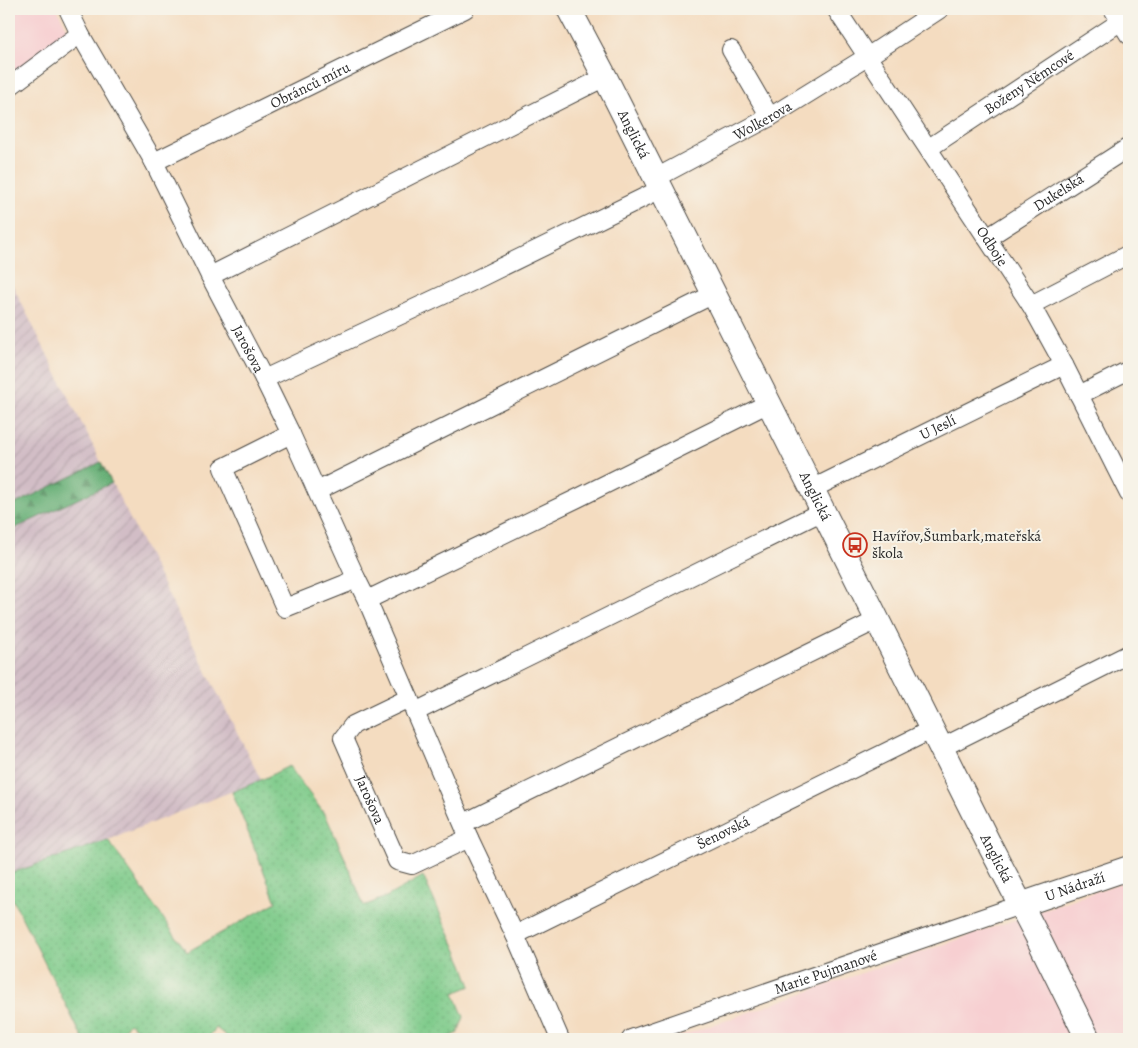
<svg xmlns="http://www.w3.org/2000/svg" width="1138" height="1048" font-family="Alegreya,serif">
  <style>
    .built { fill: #f7cfd1 }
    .industrial { fill: url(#industrial-furrows) }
    .grass { fill: url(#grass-dots); stroke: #547b5a }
    .forest { fill: url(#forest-firs); stroke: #486d50 }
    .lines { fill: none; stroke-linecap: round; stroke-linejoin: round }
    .street-casing { stroke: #494641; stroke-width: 20 }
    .secondary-casing { stroke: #494641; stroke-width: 26 }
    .street { stroke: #fff; stroke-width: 18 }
    .secondary { stroke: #fff; stroke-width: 24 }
    .labels { text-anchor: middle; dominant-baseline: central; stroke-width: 4; stroke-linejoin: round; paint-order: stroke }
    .street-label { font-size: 15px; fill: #2b2b2b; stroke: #f7f3e8 }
    .poi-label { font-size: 15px; fill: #2b2b2b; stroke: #f7f3e8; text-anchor: start }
  </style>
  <defs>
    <pattern id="industrial-furrows" width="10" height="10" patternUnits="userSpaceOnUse" patternTransform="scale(1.25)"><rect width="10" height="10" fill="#d2bdc6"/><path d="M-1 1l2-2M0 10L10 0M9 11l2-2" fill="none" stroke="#b4a3aa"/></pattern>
    <pattern id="grass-dots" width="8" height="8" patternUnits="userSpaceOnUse" patternTransform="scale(1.25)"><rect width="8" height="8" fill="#7ecb8a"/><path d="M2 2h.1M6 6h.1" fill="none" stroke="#6dae77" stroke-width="1.8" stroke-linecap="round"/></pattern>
    <pattern id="forest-firs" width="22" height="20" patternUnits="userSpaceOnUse" patternTransform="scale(1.25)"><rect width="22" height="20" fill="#66af76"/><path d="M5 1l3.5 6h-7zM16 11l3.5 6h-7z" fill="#548f61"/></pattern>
  </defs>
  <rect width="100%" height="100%" fill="#f7f3e8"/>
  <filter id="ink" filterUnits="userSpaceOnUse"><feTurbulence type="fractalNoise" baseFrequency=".02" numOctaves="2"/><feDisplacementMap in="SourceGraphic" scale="10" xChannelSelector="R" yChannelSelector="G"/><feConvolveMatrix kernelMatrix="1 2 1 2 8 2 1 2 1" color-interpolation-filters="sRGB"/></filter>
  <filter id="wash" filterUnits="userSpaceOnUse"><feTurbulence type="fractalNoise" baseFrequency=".0096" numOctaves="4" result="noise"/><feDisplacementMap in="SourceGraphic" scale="20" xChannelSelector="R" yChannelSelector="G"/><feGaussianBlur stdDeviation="1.12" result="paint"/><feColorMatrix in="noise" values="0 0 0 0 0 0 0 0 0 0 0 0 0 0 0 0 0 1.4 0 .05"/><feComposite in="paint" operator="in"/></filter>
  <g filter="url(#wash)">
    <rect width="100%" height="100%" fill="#f4dcc0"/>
    <path class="built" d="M9 9H57L73 39 9 87Z
      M1129 880V1036L1111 1039H672Z"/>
    <path class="industrial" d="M9 278 101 462 9 507Z
      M112 483 261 780 113 838 9 874V531Z"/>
    <path class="grass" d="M289 766 326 816 348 865 364 906 388 896 423 876 463 964 471 986 454 993 464 1017 458 1033 444 1039H230L216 1028 207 1039H149L129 1023 116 1039H83L9 892V874L108 840 187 952 276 902 232 792 261 780Z"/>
    <path class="forest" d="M101 462 112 483 9 531V507Z"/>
  </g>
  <g filter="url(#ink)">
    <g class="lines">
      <g class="street-casing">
        <g id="street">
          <path id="s1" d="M68 9 80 34 154 162 210 276 264 379 291 434 356 578 367 600 469 838 515 935 560 1039"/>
          <path id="s2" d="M836 9 1031 305 1064 365 1129 494"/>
          <path d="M1113 9 1129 35"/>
          <path d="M731 50 770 117"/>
          <path d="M9 87 80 34"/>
          <path id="s3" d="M929 148 1129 16"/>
          <path id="s4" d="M154 162 465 9"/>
          <path id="s5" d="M656 178 770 117 867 57 940 9"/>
          <path id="s6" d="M987 238 1129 147"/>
          <path d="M210 276 605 77"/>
          <path d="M1031 305 1129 254"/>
          <path d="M264 379 469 283 661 189"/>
          <path d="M1079 395 1129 370"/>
          <path d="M291 434 223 468 285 608 345 584 356 578"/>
          <path id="s7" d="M812 489 1064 365"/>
          <path d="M317 491 714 294"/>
          <path d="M367 600 578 498 769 403"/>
          <path id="s8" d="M409 698 353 725 343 738 397 861 412 865 469 838"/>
          <path d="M415 712 823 511"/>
          <path d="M941 748 1129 654"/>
          <path d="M464 823 877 620"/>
          <path id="s9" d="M515 935 917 737 931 729"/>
          <path id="s10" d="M631 1039 1020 905"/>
        </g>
      </g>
      <g class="secondary-casing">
        <g id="secondary">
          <path id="s11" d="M569 9 605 77 812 489 988 842 1037 936 1088 1039"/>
          <path id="s12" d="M1020 905 1129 868"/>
        </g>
      </g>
      <use href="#street" class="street"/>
      <use href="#secondary" class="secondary"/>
    </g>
  </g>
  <defs>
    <g id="bus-ring" transform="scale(1.25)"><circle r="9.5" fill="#f7f3e8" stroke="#c8321e" stroke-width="1.5"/><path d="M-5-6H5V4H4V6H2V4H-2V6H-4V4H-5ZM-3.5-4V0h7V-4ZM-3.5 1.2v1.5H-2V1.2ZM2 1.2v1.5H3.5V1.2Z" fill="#c8321e"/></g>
  </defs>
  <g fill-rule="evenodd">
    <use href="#bus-ring" x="855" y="545"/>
  </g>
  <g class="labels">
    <g class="street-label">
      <text stroke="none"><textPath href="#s3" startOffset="120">Boženy Němcové</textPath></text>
      <text stroke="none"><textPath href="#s4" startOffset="174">Obránců míru</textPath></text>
      <text stroke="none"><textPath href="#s5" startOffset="121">Wolkerova</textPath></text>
      <text stroke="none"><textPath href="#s11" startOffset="141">Anglická</textPath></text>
      <text stroke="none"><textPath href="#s6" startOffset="85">Dukelská</textPath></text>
      <text stroke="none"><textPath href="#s2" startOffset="284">Odboje</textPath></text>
      <text stroke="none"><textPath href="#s1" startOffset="385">Jarošova</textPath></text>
      <text stroke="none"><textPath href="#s7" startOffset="140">U Jeslí</textPath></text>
      <text stroke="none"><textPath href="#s11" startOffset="546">Anglická</textPath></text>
      <text stroke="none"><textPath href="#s8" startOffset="146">Jarošova</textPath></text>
      <text stroke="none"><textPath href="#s9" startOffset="232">Šenovská</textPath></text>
      <text stroke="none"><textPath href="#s11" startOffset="951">Anglická</textPath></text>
      <text stroke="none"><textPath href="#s12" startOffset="58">U Nádraží</textPath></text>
      <text stroke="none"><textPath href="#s10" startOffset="206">Marie Pujmanové</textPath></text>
    </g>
    <g class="poi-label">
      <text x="872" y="536">Havířov,Šumbark,mateřská<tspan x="872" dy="17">škola</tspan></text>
    </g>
  </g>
  <rect width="1138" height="1048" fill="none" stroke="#f7f3e8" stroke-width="30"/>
</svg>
